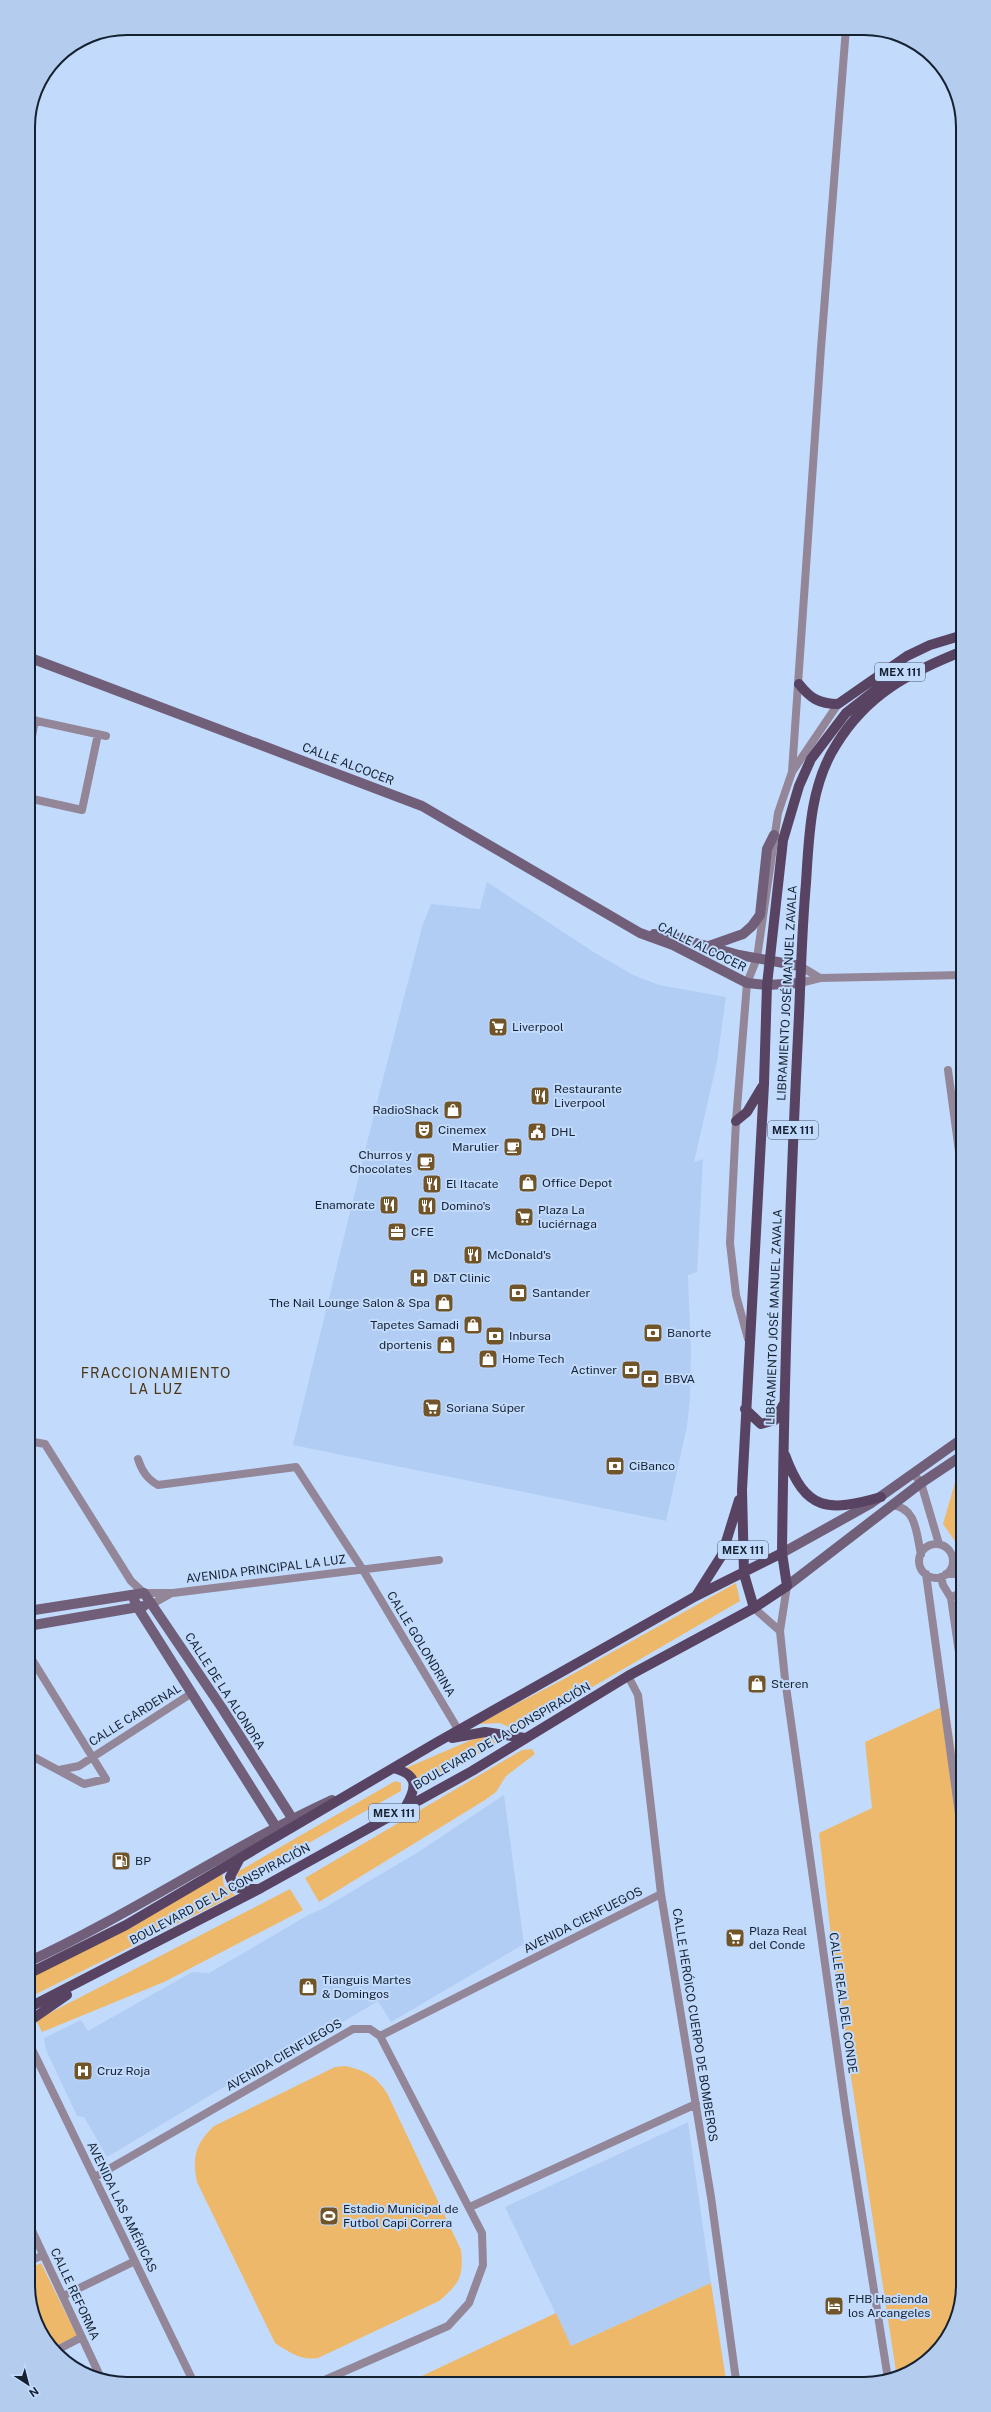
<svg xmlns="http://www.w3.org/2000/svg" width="991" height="2412" font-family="'Public Sans',sans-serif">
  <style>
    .built { fill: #b1cdf3 }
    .green { fill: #eeb86a }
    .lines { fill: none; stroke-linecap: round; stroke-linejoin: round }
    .street { stroke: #938698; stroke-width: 8 }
    .secondary { stroke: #715f79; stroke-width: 10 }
    .primary { stroke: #594362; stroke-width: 10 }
    .labels { text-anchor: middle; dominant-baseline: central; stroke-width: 4; stroke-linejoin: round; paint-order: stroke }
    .shield { fill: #c2dbfd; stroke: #49596e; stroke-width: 1 }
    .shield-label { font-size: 11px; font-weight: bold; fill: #152130 }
    .street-label { font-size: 12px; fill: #152130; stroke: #c2dbfd }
    .poi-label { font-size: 12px; fill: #152130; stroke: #c2dbfd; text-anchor: start }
    .quarter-label { font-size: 14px; letter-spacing: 1px; fill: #4d3612; stroke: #c2dbfd }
    .rim { fill: none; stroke: #152130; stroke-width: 2 }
  </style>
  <rect width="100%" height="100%" fill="#c2dbfd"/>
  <path class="built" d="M487 882 592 951 633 975 659 985 726 997 717 1062 694 1162 703 1159 697 1272 688 1275 691 1352 690 1399 687 1426 666 1521 293 1445 377 1102 422 927 431 904 480 909Z
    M504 1795 524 1944 391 2022 378 2001 266 2068 251 2071 107 2157 84 2117 77 2116 46 2050 44 2038 81 2020 88 2031 192 1972 209 1973 308 1915 324 1908 420 1851Z
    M688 2122 711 2283 571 2346 505 2207Z"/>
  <path class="green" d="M963 1474V1553L943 1524 956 1479Z
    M736 1583 740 1601 517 1731 500 1723 478 1724 562 1680Z
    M948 1704 963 1805V2285L958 2317 943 2345 897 2378 836 1979 819 1833 872 1808 865 1742Z
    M490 1735 506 1738 417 1790 406 1768 471 1740Z
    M532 1749 535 1754 506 1776 496 1792 485 1800 319 1902 305 1878 522 1750Z
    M395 1781 401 1783V1791L243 1880 239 1879 237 1876 239 1871Z
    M222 1873 224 1886 235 1895 28 1998V1978Z
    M290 1889 303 1910 164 1982 42 2032 36 2020Z
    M345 2066C366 2071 375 2075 387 2093L461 2250C464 2277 459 2284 439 2301L318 2358C301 2361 289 2352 275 2343L197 2182C192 2157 195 2144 214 2126L335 2067Z
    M41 2263 77 2336 55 2346 33 2317 28 2285V2269Z
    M711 2283 726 2380 409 2382 556 2313 571 2346Z"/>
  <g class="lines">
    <path class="street" d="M28 719 106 736
      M28 758 35 720
      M792 772 821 348 846 28
      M28 798 82 810 98 734
      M800 966 820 978
      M800 983 820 978 963 975
      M948 1070 963 1181
      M748 1339 736 1295 730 1243 736 1121 747 983 757 958 778 813 792 772 838 704
      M28 1441 45 1444 131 1581 144 1593H173L439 1560
      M138 1459C142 1471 147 1479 158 1485L296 1467 363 1570 459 1731
      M914 1474 921 1483 939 1544
      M892 1505C917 1508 916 1533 921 1554
      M919 1561a17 17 0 1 1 34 0a17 17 0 1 1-34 0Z
      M952 1555 963 1569
      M926 1574 963 1843
      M946 1574H963
      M941 1577 943 1585 951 1598 963 1680
      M787 1586 780 1631 785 1679 846 2113 888 2379
      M951 1598 963 1591
      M152 1604 170 1594
      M754 1608 780 1631
      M628 1676 638 1695 639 1703 661 1894 711 2197 736 2380
      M28 1754 84 1784 106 1779 28 1653
      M59 1770 79 1766 192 1693
      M28 2041 194 2383
      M95 2177 353 2029H370L380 2036 661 1894
      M470 2207 696 2104
      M28 2222 100 2376
      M28 2262 43 2255
      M63 2296 135 2261
      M57 2350 82 2337
      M320 2382 448 2326 469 2303 483 2265 482 2233 380 2036"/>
    <path class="secondary" d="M28 657 422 806 640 933 673 945 747 983 767 985 800 983
      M654 934 667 935 739 955 800 966
      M709 946 743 934 752 926 760 915 767 849 774 835
      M782 1553 870 1504 963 1438
      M787 1586 921 1483 963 1455
      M132 1595 138 1608 276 1827
      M28 1611 144 1593 222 1708 292 1818
      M28 1626 144 1606
      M28 1962C132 1914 228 1848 332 1800"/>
    <path class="primary" d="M799 684C810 698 819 704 838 704L907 656 930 645 963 635
      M736 1121 747 1112 762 1087
      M745 1409 761 1424 775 1420 783 1405
      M785 1455C806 1512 828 1512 881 1497
      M696 1596 722 1555 739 1500
      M754 1608 744 1574 742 1490 764 1084 767 985 783 840 799 786 811 759 846 713 891 678
      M452 1738 485 1732 525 1738
      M393 1768C417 1774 418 1785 406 1806
      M239 1860 230 1877C235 1891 244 1889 257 1889
      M28 1974 126 1925 434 1744 696 1596 782 1553
      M28 2008 261 1888 472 1771 628 1676 754 1608 787 1586 782 1553C784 1373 790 1194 799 1015 801 970 802 927 806 883 809 836 810 786 836 745 867 694 910 672 963 651
      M28 2022 67 1995"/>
  </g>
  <defs>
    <g id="supermarket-square" transform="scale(1)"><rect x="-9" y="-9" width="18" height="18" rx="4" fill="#715428" stroke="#c2dbfd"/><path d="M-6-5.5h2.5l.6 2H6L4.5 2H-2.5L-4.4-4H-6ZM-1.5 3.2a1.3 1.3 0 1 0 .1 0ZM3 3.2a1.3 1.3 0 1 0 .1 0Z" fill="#fff"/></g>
    <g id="restaurant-square" transform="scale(1)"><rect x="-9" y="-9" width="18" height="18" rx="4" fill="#715428" stroke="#c2dbfd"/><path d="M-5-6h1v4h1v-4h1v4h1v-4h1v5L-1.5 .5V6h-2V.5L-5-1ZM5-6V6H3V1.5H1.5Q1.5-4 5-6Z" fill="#fff"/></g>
    <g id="shop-square" transform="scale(1)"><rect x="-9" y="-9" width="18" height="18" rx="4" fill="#715428" stroke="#c2dbfd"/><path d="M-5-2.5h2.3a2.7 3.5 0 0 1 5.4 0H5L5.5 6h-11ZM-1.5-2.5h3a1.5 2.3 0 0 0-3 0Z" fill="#fff"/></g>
    <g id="theatre-square" transform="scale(1)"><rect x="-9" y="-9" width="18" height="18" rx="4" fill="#715428" stroke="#c2dbfd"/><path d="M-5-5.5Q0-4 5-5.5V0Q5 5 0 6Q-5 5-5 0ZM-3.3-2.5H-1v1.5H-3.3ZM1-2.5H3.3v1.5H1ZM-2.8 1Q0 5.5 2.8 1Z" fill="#fff"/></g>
    <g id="civic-square" transform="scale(1)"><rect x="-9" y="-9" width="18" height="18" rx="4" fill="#715428" stroke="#c2dbfd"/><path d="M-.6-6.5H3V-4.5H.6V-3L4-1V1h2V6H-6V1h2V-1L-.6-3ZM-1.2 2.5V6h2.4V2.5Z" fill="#fff"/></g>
    <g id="cafe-square" transform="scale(1)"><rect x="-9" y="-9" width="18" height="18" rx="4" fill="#715428" stroke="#c2dbfd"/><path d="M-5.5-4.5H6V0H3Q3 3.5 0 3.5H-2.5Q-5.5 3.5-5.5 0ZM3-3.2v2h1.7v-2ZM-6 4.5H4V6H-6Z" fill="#fff"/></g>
    <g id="office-square" transform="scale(1)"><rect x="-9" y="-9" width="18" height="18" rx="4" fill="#715428" stroke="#c2dbfd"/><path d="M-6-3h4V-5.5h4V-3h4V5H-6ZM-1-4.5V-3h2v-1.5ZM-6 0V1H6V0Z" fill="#fff"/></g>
    <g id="hospital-square" transform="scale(1)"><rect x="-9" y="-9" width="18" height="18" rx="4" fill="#715428" stroke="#c2dbfd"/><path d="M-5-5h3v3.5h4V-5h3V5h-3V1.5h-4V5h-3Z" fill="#fff"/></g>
    <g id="bank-square" transform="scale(1)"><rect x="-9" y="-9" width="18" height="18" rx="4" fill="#715428" stroke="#c2dbfd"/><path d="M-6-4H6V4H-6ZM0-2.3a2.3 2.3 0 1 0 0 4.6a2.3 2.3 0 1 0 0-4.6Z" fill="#fff"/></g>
    <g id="fuel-square" transform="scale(1)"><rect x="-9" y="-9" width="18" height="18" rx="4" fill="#715428" stroke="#c2dbfd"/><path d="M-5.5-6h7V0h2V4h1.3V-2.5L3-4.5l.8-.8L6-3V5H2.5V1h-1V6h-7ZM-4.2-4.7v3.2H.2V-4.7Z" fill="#fff"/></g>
    <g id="stadium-square" transform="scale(1)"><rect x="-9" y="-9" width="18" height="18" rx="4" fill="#715428" stroke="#c2dbfd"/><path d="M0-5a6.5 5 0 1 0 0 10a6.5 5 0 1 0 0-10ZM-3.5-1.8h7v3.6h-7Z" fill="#fff"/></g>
    <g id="hotel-square" transform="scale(1)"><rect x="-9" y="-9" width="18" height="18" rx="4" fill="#715428" stroke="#c2dbfd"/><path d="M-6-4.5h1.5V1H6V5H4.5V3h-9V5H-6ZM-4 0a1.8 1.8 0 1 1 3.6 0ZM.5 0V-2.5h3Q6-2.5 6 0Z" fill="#fff"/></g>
  </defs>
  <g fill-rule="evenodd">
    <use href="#supermarket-square" x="498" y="1027"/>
    <use href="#restaurant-square" x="540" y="1096"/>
    <use href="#shop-square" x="453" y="1110"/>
    <use href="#theatre-square" x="424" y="1130"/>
    <use href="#civic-square" x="537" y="1132"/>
    <use href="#cafe-square" x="513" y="1147"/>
    <use href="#cafe-square" x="426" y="1162"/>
    <use href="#shop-square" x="528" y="1183"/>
    <use href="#restaurant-square" x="432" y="1184"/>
    <use href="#restaurant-square" x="389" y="1205"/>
    <use href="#restaurant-square" x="427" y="1206"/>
    <use href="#supermarket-square" x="524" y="1217"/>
    <use href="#office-square" x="397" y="1232"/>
    <use href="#restaurant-square" x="473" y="1255"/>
    <use href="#hospital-square" x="419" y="1278"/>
    <use href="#bank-square" x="518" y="1293"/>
    <use href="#shop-square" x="444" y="1303"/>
    <use href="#shop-square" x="473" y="1325"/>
    <use href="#bank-square" x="653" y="1333"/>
    <use href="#bank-square" x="495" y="1336"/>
    <use href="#shop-square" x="446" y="1345"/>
    <use href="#shop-square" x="488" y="1359"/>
    <use href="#bank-square" x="631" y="1370"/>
    <use href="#bank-square" x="650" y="1379"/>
    <use href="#supermarket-square" x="432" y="1408"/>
    <use href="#bank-square" x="615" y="1466"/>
    <use href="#shop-square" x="757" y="1684"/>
    <use href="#fuel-square" x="121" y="1861"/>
    <use href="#supermarket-square" x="735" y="1938"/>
    <use href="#shop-square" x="308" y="1987"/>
    <use href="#hospital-square" x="83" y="2071"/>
    <use href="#stadium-square" x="329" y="2216"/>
    <use href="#hotel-square" x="834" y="2306"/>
  </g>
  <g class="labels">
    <g class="shield">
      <rect x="875" y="663" width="50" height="18" rx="3"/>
      <rect x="768" y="1121" width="50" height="18" rx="3"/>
      <rect x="718" y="1541" width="50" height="18" rx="3"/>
      <rect x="369" y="1804" width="50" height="18" rx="3"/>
    </g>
    <g class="shield-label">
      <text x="900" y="672">MEX 111</text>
      <text x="793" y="1130">MEX 111</text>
      <text x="743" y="1550">MEX 111</text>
      <text x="394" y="1813">MEX 111</text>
    </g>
    <g class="street-label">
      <text transform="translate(348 764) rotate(21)">CALLE ALCOCER</text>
      <text transform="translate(702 947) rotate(26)">CALLE ALCOCER</text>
      <text transform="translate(787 993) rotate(-87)">LIBRAMIENTO JOSÉ MANUEL ZAVALA</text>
      <text transform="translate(774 1317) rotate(-88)">LIBRAMIENTO JOSÉ MANUEL ZAVALA</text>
      <text transform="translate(266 1569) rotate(-7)">AVENIDA PRINCIPAL LA LUZ</text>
      <text transform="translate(421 1644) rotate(59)">CALLE GOLONDRINA</text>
      <text transform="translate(225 1691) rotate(57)">CALLE DE LA ALONDRA</text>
      <text transform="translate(135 1715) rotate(-32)">CALLE CARDENAL</text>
      <text transform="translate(502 1736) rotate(-30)">BOULEVARD DE LA CONSPIRACIÓN</text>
      <text transform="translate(220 1894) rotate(-28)">BOULEVARD DE LA CONSPIRACIÓN</text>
      <text transform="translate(583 1920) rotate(-27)">AVENIDA CIENFUEGOS</text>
      <text transform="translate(843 2003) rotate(82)">CALLE REAL DEL CONDE</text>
      <text transform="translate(695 2025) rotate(81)">CALLE HERÓICO CUERPO DE BOMBEROS</text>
      <text transform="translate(284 2055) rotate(-30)">AVENIDA CIENFUEGOS</text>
      <text transform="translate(122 2207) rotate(64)">AVENIDA LAS AMÉRICAS</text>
      <text transform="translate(75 2294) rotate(65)">CALLE REFORMA</text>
    </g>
    <g class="poi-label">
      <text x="512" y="1027">Liverpool</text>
      <text x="554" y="1089">Restaurante<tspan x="554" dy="14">Liverpool</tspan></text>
      <text x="439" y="1110" text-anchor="end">RadioShack</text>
      <text x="438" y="1130">Cinemex</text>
      <text x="551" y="1132">DHL</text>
      <text x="499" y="1147" text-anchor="end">Marulier</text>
      <text x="412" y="1155" text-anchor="end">Churros y<tspan x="412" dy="14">Chocolates</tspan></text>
      <text x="542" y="1183">Office Depot</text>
      <text x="446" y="1184">El Itacate</text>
      <text x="375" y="1205" text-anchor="end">Enamorate</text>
      <text x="441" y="1206">Domino's</text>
      <text x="538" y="1210">Plaza La<tspan x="538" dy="14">luciérnaga</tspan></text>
      <text x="411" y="1232">CFE</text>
      <text x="487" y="1255">McDonald's</text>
      <text x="433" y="1278">D&amp;T Clinic</text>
      <text x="532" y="1293">Santander</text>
      <text x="430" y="1303" text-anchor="end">The Nail Lounge Salon &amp; Spa</text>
      <text x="459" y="1325" text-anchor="end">Tapetes Samadi</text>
      <text x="667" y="1333">Banorte</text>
      <text x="509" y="1336">Inbursa</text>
      <text x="432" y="1345" text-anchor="end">dportenis</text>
      <text x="502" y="1359">Home Tech</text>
      <text x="617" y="1370" text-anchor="end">Actinver</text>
      <text x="664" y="1379">BBVA</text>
      <text x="446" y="1408">Soriana Súper</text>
      <text x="629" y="1466">CiBanco</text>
      <text x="771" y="1684">Steren</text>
      <text x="135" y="1861">BP</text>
      <text x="749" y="1931">Plaza Real<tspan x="749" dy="14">del Conde</tspan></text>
      <text x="322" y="1980">Tianguis Martes<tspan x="322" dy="14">&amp; Domingos</tspan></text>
      <text x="97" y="2071">Cruz Roja</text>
      <text x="343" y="2209">Estadio Municipal de<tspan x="343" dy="14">Futbol Capi Correra</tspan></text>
      <text x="848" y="2299">FHB Hacienda<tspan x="848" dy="14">los Arcangeles</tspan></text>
    </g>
    <g class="quarter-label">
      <text x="156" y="1373">FRACCIONAMIENTO<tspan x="156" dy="16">LA LUZ</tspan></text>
    </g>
  </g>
  <path d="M0 0H991V2412H0ZM127 35H864A92 92 0 0 1 956 127V2285A92 92 0 0 1 864 2377H127A92 92 0 0 1 35 2285V127A92 92 0 0 1 127 35Z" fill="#b4cced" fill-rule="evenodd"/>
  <path class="rim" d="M127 35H864A92 92 0 0 1 956 127V2285A92 92 0 0 1 864 2377H127A92 92 0 0 1 35 2285V127A92 92 0 0 1 127 35Z"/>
  <g transform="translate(28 2384) rotate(144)" stroke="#c2dbfd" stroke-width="3" paint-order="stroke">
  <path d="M0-3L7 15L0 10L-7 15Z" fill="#152130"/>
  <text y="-6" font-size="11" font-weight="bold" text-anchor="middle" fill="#152130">N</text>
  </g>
</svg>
